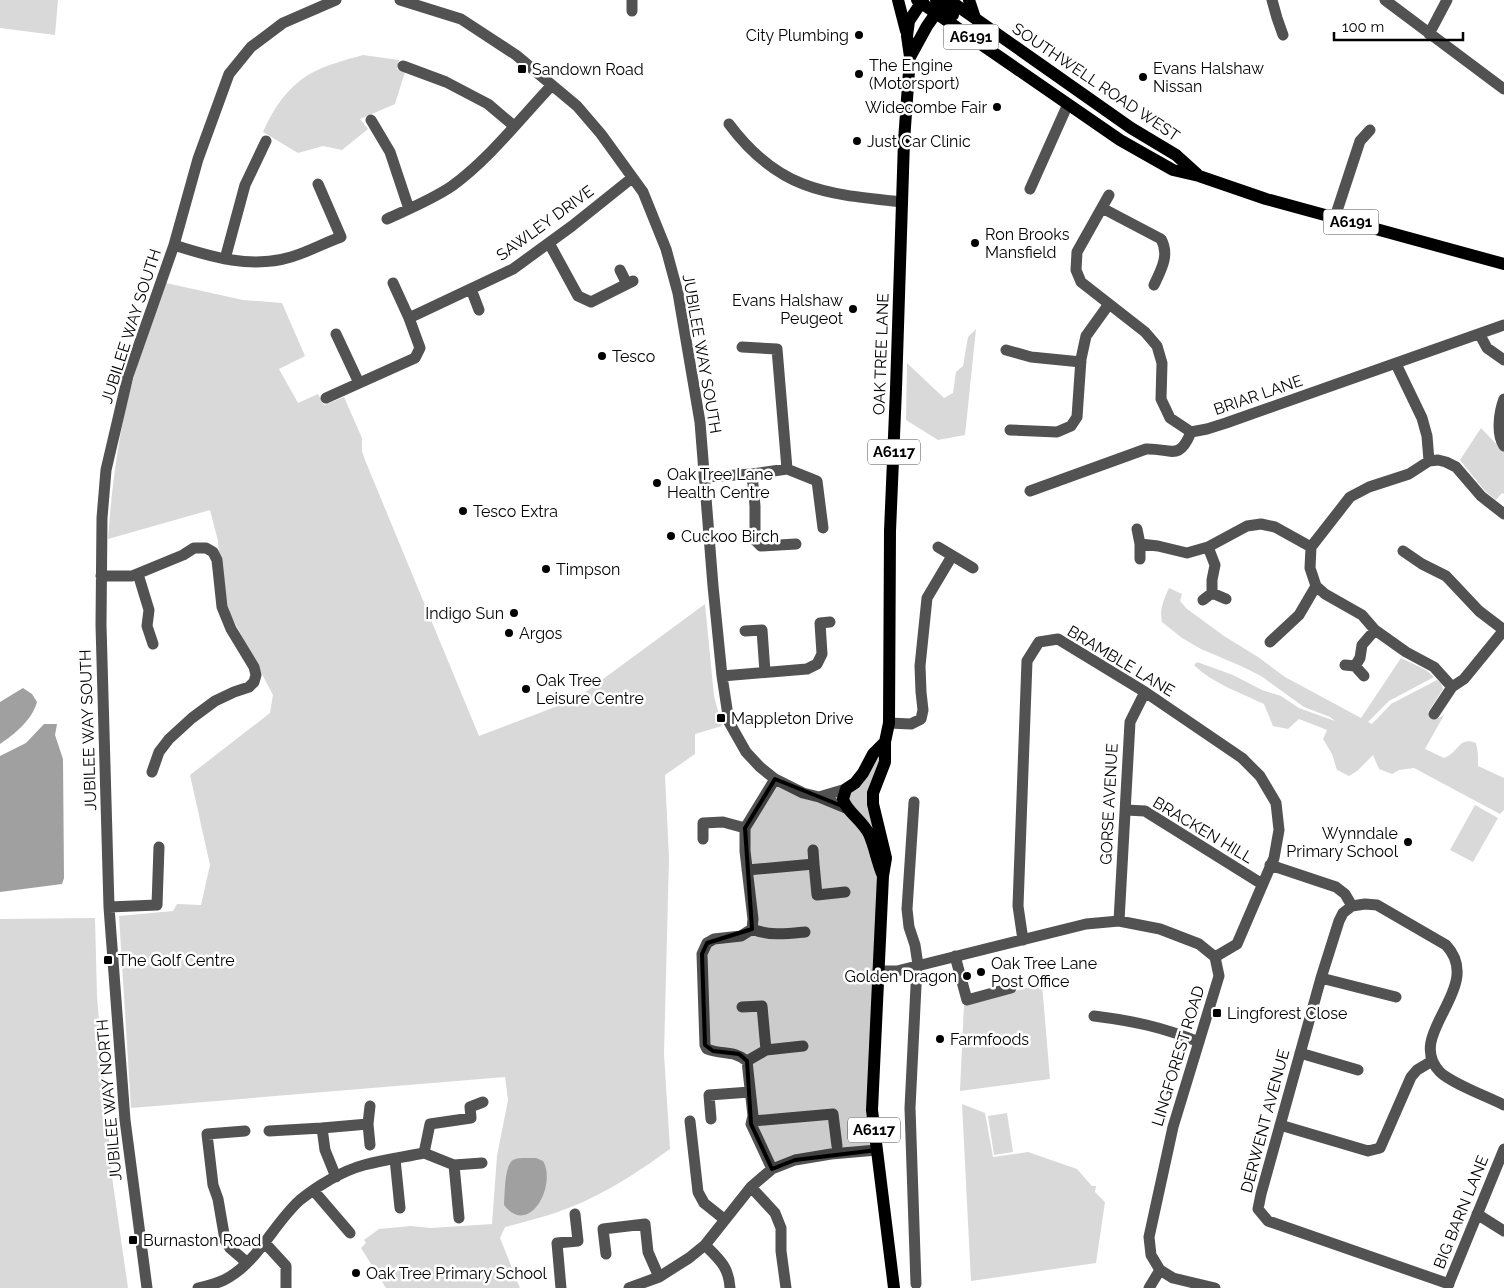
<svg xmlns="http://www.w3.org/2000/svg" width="1504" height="1288" font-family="Raleway,sans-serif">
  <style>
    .green { fill: #d9d9d9 }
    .water { fill: #a0a0a0 }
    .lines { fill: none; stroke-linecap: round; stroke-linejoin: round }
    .minor { stroke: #525252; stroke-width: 11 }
    .major { stroke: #000; stroke-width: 12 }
    .marked { fill: #000; fill-opacity: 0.2; stroke: #000; stroke-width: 4; stroke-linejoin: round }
    .poi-dot { fill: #000; stroke: #fff; stroke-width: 2 }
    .labels { text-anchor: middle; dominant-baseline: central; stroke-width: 5; stroke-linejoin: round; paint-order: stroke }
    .shield { fill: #fff; stroke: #4c4c4c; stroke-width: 1 }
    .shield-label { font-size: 15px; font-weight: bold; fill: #000 }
    .poi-label { font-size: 16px; fill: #000; stroke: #fff; text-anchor: start }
    .street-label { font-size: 16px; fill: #000; stroke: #fff }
  </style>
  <rect width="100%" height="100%" fill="#fff"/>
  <path class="green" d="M0 0H58L55 35 0 28Z
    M363 55 399 60 397 69 405 72 395 104 360 119 368 129 342 150 323 146 298 153 263 132C273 109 287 88 308 75 325 65 345 60 363 55Z
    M166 283 243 300 282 303 305 356 279 369 298 403 318 394 324 405 344 397 362 438V451L365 460 479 736 576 699 705 604 714 696 722 726 695 734V754L665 775 669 858 664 1054 670 1149C644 1168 615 1187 585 1201 560 1213 532 1220 505 1227L500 1238 520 1288H386L361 1248 366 1243 364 1240 379 1229 411 1226 431 1228 492 1224 497 1156 508 1100 505 1077 131 1108 119 916 173 911 177 904 201 905 210 865 190 775 270 713 273 695 227 608 220 568 218 541 210 510 108 539C112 484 119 427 135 373 144 343 156 313 166 283Z
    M976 329 965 435 938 440 906 420 907 363 944 398 953 393 956 372 963 366 968 337Z
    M1481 428 1504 452V494L1502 493 1496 500 1485 491 1460 460Z
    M1169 588 1182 594 1180 601 1187 609 1224 636 1258 657 1285 677 1361 718 1401 658 1426 670 1434 677 1389 701 1368 722 1372 724 1391 704 1437 680 1441 683 1443 689 1428 712 1429 715 1436 719 1444 715 1425 749 1444 758C1459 753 1458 736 1476 743L1478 754V766L1504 778V810L1500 814 1414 768 1399 770 1392 774 1379 769 1373 755 1357 771 1349 776 1337 770 1332 754 1323 739 1327 730 1299 719 1288 729 1273 726 1264 704C1241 693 1212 683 1194 665L1197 662 1233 675 1262 690 1281 696 1299 708 1335 721 1330 717 1304 707 1261 676 1241 666 1201 649 1182 638 1162 622C1159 610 1164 599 1169 588Z
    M1475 805 1498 818 1473 862 1450 850Z
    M95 918 97 996 112 1177 128 1288H0V919Z
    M1042 984 1050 1079 960 1091 964 1004Z
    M962 1104 985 1113 993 1157 1028 1152 1077 1169 1092 1186H1096L1095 1192 1105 1202 1096 1263 971 1281Z
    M1007 1113 1013 1152 994 1155 988 1116Z"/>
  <path class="water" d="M23 688 32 694 37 702C32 720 15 734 0 744V702Z
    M44 724H57L55 735 63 759 64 878 62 884 0 892V756L26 743Z
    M526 1158H536L543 1161C557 1184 530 1238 504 1205 505 1195 504 1166 513 1160 517 1158 522 1158 526 1158Z"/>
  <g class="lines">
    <path class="minor" d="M400 0 461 19 516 55 577 106 601 134 643 192 666 249 678 293 700 422 713 586 722 676 729 722 746 752 760 767 775 779 803 793 819 797 848 809
      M632 0V11
      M1272 0 1277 18 1283 35
      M1385 0 1504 89
      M1429 34 1447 0
      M403 66 446 82 488 104 514 126
      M371 120 390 152 409 209
      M729 124C779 191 826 194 902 202
      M1030 189 1068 104
      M1109 195 1077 252 1076 270 1081 282 1145 332 1157 346 1162 363 1161 399 1170 418 1191 432
      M1102 208 1161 239C1170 255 1161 270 1154 285
      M1335 217 1360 141 1370 130
      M387 219C409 209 433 199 452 186 490 158 520 119 552 85
      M549 243 578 296 591 302 633 281
      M174 245C211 257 252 269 291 257 308 252 324 243 341 237L318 184
      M225 259 245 185 266 141
      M620 270 627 284
      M393 283 409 318
      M471 289 479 310
      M336 334 359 383
      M1480 335 1487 348 1504 360
      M1006 350 1031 357 1081 362
      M1396 364 1422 418 1427 436 1429 461
      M326 398 415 358 420 348 409 318 513 269 572 226 632 178
      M1504 399C1499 412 1496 434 1504 446
      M1010 430 1057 432 1071 426 1077 417 1081 359 1086 336 1109 304
      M787 469 817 481 823 528
      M752 474 755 506V540L761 546 796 544
      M704 477 752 474 787 469 777 349 742 347
      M1030 491 1146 449C1171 448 1179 462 1191 432L1207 429 1226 423 1504 325
      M1137 529 1140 544V559
      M1140 544 1158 546 1187 553 1208 547 1247 526 1261 524 1275 527 1311 547
      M938 547 973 568
      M1208 547 1215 565 1212 580V593
      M1403 551 1422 564 1446 576 1479 611 1504 630
      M138 574 149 610 147 626 153 644
      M101 576H132L183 555 194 548H206L213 552 217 560 222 607 231 629 254 667 256 675 254 682 249 687 234 692 215 701 192 718 169 739 159 752 152 772
      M1203 600 1212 593 1226 599
      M745 631 762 630 765 672
      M1270 642 1299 615 1316 586
      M1345 665 1355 666 1364 676
      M1355 666 1360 658 1362 645 1375 630
      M722 676 807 669 817 664 822 654 820 623 830 622
      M1452 687 1434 667 1406 652 1375 630 1362 615 1325 594 1316 586 1310 568 1311 547 1350 497 1369 487 1409 474 1429 461 1438 460 1446 462 1456 467 1481 496 1504 514
      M1434 714 1452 687 1464 679 1504 630
      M889 723 911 724 921 719 923 710 921 692 920 666 927 598 952 556
      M819 797 846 789
      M914 802 907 909 909 927 915 945 918 965
      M1126 810 1145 811 1262 884
      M703 839V823L723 822 745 828
      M813 850 814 864
      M1270 865 1336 887 1345 894 1352 906 1365 904 1377 905 1446 945C1486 988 1403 1034 1440 1072 1451 1083 1488 1097 1504 1105
      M747 870 814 864 817 895 845 892
      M1352 906 1343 913 1339 921 1321 978 1261 1194 1258 1209 1268 1221 1449 1284
      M109 907 157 905 159 847
      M1119 921 1130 722 1145 692
      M752 929C770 936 785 934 805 932
      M1023 940 1018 906 1027 661 1039 642 1058 639 1145 692 1242 758 1260 776 1276 803 1279 830 1274 858 1237 944 1215 957
      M955 956 967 1000 1011 988
      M878 971H897L1086 924 1119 921 1160 929 1199 944 1215 957 1219 976 1173 1127 1149 1237 1151 1255 1160 1270
      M1321 978 1396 997
      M742 1007 762 1006 766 1050
      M1094 1016C1134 1021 1162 1027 1199 1042
      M1300 1053 1358 1070
      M747 1061 766 1050 803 1046
      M370 1106 368 1124 370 1145
      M711 1119 709 1095 750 1092
      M690 1121 698 1192 704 1203 724 1219
      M753 1121 833 1114 837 1146
      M1280 1125 1368 1151 1380 1148 1411 1077 1417 1070 1432 1061
      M269 1131 322 1128
      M424 1153 430 1124 471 1118 470 1107 483 1102
      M424 1153 454 1165 482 1163
      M395 1159 400 1208
      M454 1165 459 1218
      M772 1169 751 1124 753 1116 747 1061C734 1050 722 1055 707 1049L705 1045 702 954 707 943 714 939 741 936 752 929 753 919 745 851V828L775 779
      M336 1177 325 1150 322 1128 368 1124
      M751 1187 775 1213 781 1228V1251L786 1288
      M314 1191 350 1233
      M1477 1214 1504 1231
      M264 1242 286 1266V1288
      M705 1245C719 1259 729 1267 730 1288
      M606 1254 603 1229 645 1224 648 1252 659 1277
      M244 1265V1260L230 1248 225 1240 218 1199 213 1185 207 1134 245 1131
      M1160 1270 1173 1278 1215 1288
      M916 1284 910 1108 917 966
      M147 1288 125 1120 109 907 101 625 102 518 106 470 128 376 174 245 198 159 229 74 251 47 283 23 336 0
      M198 1288C207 1286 216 1284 224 1280 258 1263 273 1224 300 1200 317 1186 342 1171 364 1165 383 1160 404 1157 424 1153
      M561 1288 557 1243 578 1241 575 1214
      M629 1288 659 1277 689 1258 705 1245 751 1187 772 1169 795 1160 831 1154 877 1150
      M1149 1288 1160 1270
      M1447 1288 1504 1149"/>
    <path class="major" d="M898 0 906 31
      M917 0 1120 140 1173 170 1199 176 1266 199 1504 264
      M936 0 941 6 953 15
      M949 0 1131 128 1176 155 1197 174
      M969 0 975 18
      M910 57 927 26 941 6
      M883 876C877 862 875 848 869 834 862 820 846 811 843 799L846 789 855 783 863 773 873 754 885 742
      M894 1288 872 1110 883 876 886 858 873 804V793L885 762V742L889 723 890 531 896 389 904 141 910 57 907 36 909 21 923 0"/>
  </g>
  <path class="marked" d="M885 742V762L873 804 886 858 872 1110 877 1150 795 1160 772 1169 751 1124 747 1061 739 1054 713 1051 705 1045 702 954 707 943 752 929 745 828 775 779 842 806 846 789Z"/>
  <g class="poi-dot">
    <circle cx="859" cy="35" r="5"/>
    <rect x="517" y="64" width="10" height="10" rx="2.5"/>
    <circle cx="859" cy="74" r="5"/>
    <circle cx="1143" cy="77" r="5"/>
    <circle cx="997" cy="107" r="5"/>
    <circle cx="857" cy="141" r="5"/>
    <circle cx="975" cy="243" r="5"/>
    <circle cx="853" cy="309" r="5"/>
    <circle cx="602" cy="356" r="5"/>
    <circle cx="657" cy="483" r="5"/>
    <circle cx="463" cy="511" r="5"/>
    <circle cx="671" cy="536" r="5"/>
    <circle cx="546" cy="569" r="5"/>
    <circle cx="514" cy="613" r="5"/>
    <circle cx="509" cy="633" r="5"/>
    <circle cx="526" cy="689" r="5"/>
    <rect x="716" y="713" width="10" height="10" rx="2.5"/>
    <circle cx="1408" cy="842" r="5"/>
    <rect x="103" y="955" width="10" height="10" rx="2.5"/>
    <circle cx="981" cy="972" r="5"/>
    <circle cx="967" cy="976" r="5"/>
    <rect x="1212" y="1008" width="10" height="10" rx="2.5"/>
    <circle cx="940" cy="1039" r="5"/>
    <rect x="128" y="1235" width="10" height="10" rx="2.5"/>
    <circle cx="356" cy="1273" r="5"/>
  </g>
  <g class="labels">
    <g class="shield">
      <rect x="943.5" y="24.5" width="55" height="25" rx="4"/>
      <rect x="1323.5" y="209.5" width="55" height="25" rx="4"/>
      <rect x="868" y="439.5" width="52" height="25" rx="4"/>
      <rect x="848" y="1117.5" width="52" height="25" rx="4"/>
    </g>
    <g class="shield-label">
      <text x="971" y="37">A6191</text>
      <text x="1351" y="222">A6191</text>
      <text x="894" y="452">A6117</text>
      <text x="874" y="1130">A6117</text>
    </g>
    <g class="poi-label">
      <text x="849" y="35" text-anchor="end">City Plumbing</text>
      <text x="869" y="65">The Engine<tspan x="869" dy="18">(Motorsport)</tspan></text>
      <text x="1153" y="68">Evans Halshaw<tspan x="1153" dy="18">Nissan</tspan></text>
      <text x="532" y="69">Sandown Road</text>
      <text x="987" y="107" text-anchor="end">Widecombe Fair</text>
      <text x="867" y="141">Just Car Clinic</text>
      <text x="985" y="234">Ron Brooks<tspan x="985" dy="18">Mansfield</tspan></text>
      <text x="843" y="300" text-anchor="end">Evans Halshaw<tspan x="843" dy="18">Peugeot</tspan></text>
      <text x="612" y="356">Tesco</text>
      <text x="667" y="474">Oak Tree Lane<tspan x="667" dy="18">Health Centre</tspan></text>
      <text x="473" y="511">Tesco Extra</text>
      <text x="681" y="536">Cuckoo Birch</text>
      <text x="556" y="569">Timpson</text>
      <text x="504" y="613" text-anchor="end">Indigo Sun</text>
      <text x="519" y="633">Argos</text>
      <text x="536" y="680">Oak Tree<tspan x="536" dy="18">Leisure Centre</tspan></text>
      <text x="731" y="718">Mappleton Drive</text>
      <text x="1398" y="833" text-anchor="end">Wynndale<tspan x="1398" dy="18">Primary School</tspan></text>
      <text x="118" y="960">The Golf Centre</text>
      <text x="991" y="963">Oak Tree Lane<tspan x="991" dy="18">Post Office</tspan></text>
      <text x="957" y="976" text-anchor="end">Golden Dragon</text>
      <text x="1227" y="1013">Lingforest Close</text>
      <text x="950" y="1039">Farmfoods</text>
      <text x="143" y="1240">Burnaston Road</text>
      <text x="366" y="1273">Oak Tree Primary School</text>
    </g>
    <g class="street-label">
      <text transform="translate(1096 82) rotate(34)">SOUTHWELL ROAD WEST</text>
      <text transform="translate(545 223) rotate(-36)">SAWLEY DRIVE</text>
      <text transform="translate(131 326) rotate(-72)">JUBILEE WAY SOUTH</text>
      <text transform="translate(702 354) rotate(80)">JUBILEE WAY SOUTH</text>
      <text transform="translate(881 354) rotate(-88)">OAK TREE LANE</text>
      <text transform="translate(1258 395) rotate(-19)">BRIAR LANE</text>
      <text transform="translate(1121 661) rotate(31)">BRAMBLE LANE</text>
      <text transform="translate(88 730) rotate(-92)">JUBILEE WAY SOUTH</text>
      <text transform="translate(1109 804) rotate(-87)">GORSE AVENUE</text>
      <text transform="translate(1203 830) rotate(31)">BRACKEN HILL</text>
      <text transform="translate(1178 1056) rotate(-73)">LINGFOREST ROAD</text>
      <text transform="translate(109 1100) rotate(-95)">JUBILEE WAY NORTH</text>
      <text transform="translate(1265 1121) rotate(-75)">DERWENT AVENUE</text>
      <text transform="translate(1461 1212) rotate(-68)">BIG BARN LANE</text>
    </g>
  </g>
  <path d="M1334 32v8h129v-8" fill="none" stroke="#000000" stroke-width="2.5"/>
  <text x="1342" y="32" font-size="15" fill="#000000" stroke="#ffffff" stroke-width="4" paint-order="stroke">100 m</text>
</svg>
